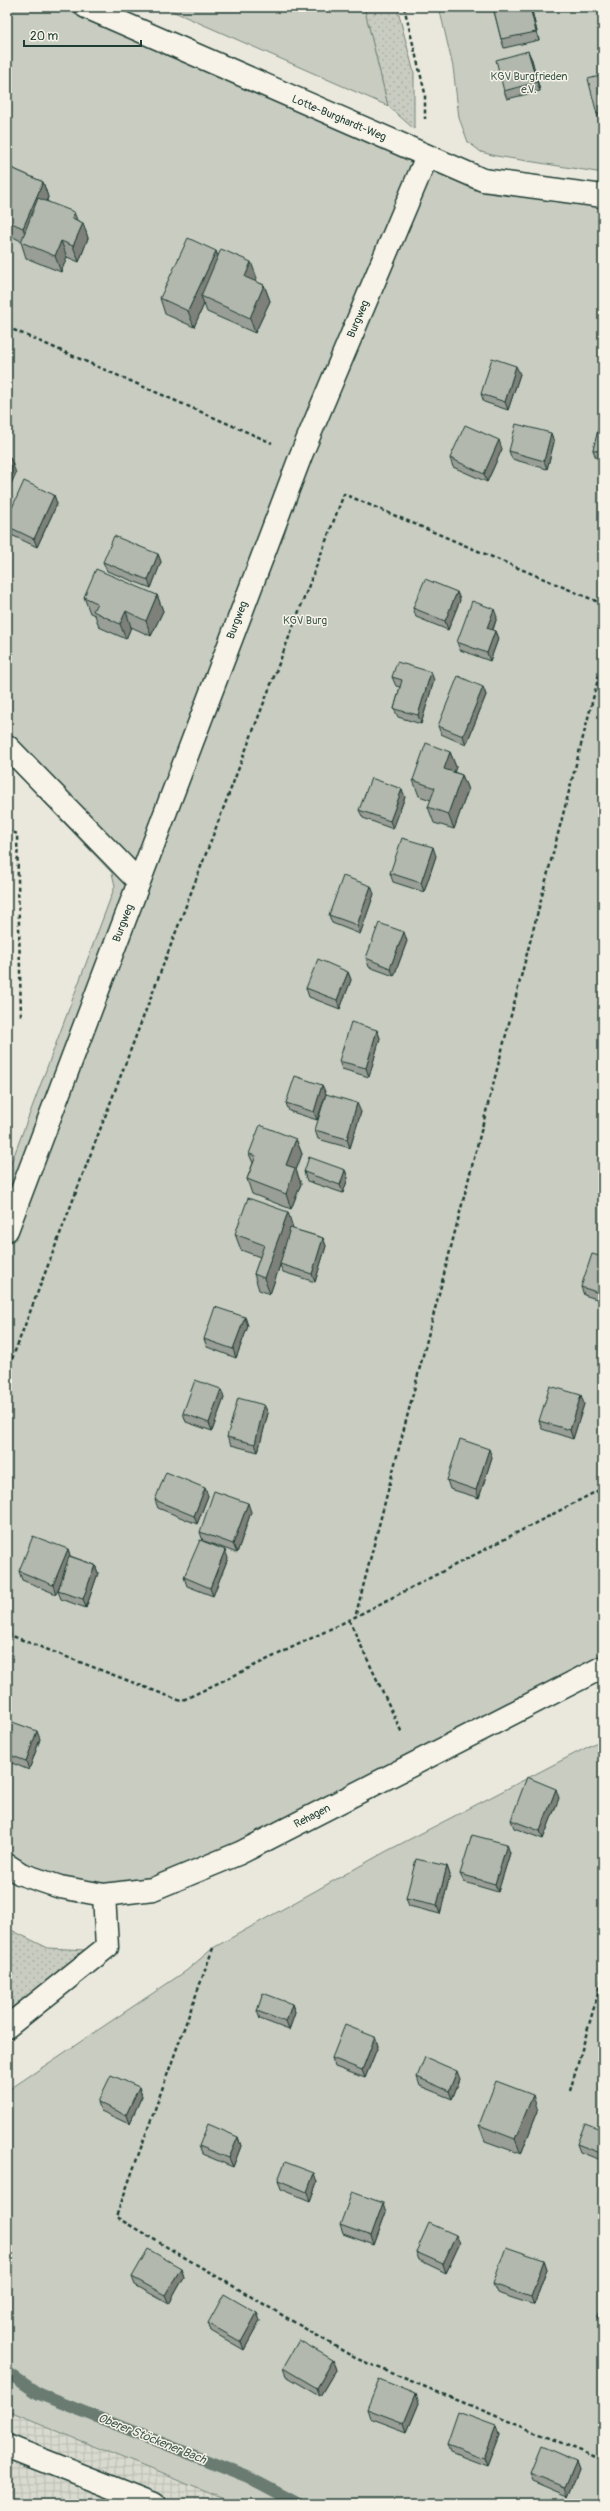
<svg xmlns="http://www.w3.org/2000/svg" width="610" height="2511" font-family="Pangolin,sans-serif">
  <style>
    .industrial { fill: url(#industrial-grid) }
    .grass { fill: url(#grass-dots); stroke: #74847a }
    .garden { fill: #c8ccc1; stroke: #74847a }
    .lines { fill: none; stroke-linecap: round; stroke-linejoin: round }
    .stream { stroke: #6a7c72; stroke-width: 12 }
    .minor-casing { stroke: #1f3d34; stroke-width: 25 }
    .path { stroke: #1f3d34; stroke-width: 2.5; stroke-dasharray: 4 3; stroke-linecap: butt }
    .minor { stroke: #f7f3e8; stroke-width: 22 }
    .wall { fill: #999e96; stroke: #1f3d34 }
    .shaded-wall { fill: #7d817a; stroke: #1f3d34 }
    .building { fill: #b2b8ae; stroke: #1f3d34 }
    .labels { text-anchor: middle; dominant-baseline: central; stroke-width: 3; stroke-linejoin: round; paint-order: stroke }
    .park-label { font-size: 11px; fill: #415a50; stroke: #f7f3e8 }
    .street-label { font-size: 11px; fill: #1f3d34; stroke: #f7f3e8 }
    .water-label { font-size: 12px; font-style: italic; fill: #445c53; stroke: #f7f3e8 }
  </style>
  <defs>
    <pattern id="industrial-grid" width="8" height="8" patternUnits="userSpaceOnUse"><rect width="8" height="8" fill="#d9dacf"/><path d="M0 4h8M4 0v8" fill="none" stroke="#babcb2"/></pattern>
    <pattern id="grass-dots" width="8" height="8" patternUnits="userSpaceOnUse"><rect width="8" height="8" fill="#c8ccc1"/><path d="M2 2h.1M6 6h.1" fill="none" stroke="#abb0a6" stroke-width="1.8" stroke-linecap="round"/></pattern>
  </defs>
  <rect width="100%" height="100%" fill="#eae8dd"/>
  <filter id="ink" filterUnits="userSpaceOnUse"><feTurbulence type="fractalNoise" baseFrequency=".025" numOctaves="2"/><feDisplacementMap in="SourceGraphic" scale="8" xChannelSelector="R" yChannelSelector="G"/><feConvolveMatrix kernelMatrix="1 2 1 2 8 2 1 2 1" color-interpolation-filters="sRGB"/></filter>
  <g filter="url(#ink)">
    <path class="industrial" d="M7 2411 236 2504H7Z"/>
    <path class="grass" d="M364 7H397L414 73V129L388 106Z
      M7 1928 48 1948 86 1950 7 2019Z"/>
    <path class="garden" d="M7 7H85L427 156 603 196V1667L240 1853 104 1895 7 1865V1174L115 886 112 873 7 763Z
      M163 7H364L388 106Z
      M439 7H603V173L496 156 481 152 468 142 459 118 453 67Z
      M603 1739V2504H236L7 2411V2091L186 1971 213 1948 385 1852Z"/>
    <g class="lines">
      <path class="stream" d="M7 2372 39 2394 248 2477 299 2504"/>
      <g class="minor-casing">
        <path id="minor" d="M86 7 483 180 603 196
          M7 746 138 881
          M7 1230 301 455 427 156
          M7 1865 21 1874 60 1887 104 1895 153 1889 240 1853 603 1667
          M7 2027 107 1947 104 1895
          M7 2446 154 2504"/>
      </g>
      <path class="path" d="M404 7 425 93V119
        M7 327 272 443
        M7 829 17 834 21 1017
        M7 1372 344 494 603 604
        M356 1614 603 660
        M349 1620 402 1733
        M7 1634 181 1701 349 1620 603 1488
        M213 1948 116 2217 355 2358 603 2460
        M570 2091 603 1976"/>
      <use href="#minor" class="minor"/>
    </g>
    <path class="wall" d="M493 7H531L539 40 504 48 501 39Z
      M528 51 532 60 540 91 507 99 504 91Z
      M603 75V121L600 122 597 114Z
      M7 166 43 182 48 197 47 201 77 221 83 223 88 238 79 262 67 257 61 272 26 258 21 242V241L7 234Z
      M216 251 218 257 257 278 255 281 264 285 270 301 255 333 207 312 204 304 194 327 165 314 160 298Z
      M520 374 508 410 484 402 481 394Z
      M603 414V460L596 458 593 450Z
      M554 442 547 469 512 459 509 451Z
      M502 449 487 482 453 467 450 458Z
      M54 495 57 504 37 547 7 533V519Z
      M158 554 161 562 151 588 107 571 103 562Z
      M457 592 460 600 448 630 416 617 413 608Z
      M157 595 163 611 151 636 131 627 126 639 99 627 95 615 90 613 84 597Z
      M497 617 493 630 495 631 498 639 490 661 460 650 457 642Z
      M392 677 434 680 421 724 398 717 394 709 400 687 396 686Z
      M483 687 486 695 466 745 441 734 438 726Z
      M450 752 456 767 454 772 462 775 468 790 454 829 434 823 428 807 431 800 419 796 413 780Z
      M405 797 393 829 363 818 359 810Z
      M436 856 424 892 393 882 390 873Z
      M374 894 360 934 332 923 329 915Z
      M407 941 394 976 369 967 366 958Z
      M348 972 351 980 340 1009 309 997 306 988Z
      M377 1030 380 1038 369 1077 342 1069 339 1061Z
      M322 1085 326 1094 317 1120 289 1111 286 1103Z
      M361 1112 350 1148 318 1139 315 1130Z
      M296 1139 302 1154 296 1170 301 1184 291 1209 252 1194 247 1179 253 1163 249 1154Z
      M345 1170 348 1178 343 1193 307 1181 304 1172Z
      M293 1228V1229L323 1238 326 1246 315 1282 283 1272 280 1265 270 1294 259 1290 254 1274 260 1257 241 1250 235 1234Z
      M603 1257V1301L584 1295 581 1287Z
      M245 1317 248 1326 236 1358 207 1347 204 1339Z
      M224 1398 212 1431 186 1422 183 1413Z
      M584 1404 573 1439 542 1429 539 1421Z
      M264 1405 268 1413 258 1452 231 1445 227 1437Z
      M492 1457 479 1498 450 1489 447 1480Z
      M205 1488 208 1496 197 1524 158 1508 155 1500Z
      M251 1512 237 1553 204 1541 228 1558 213 1596 187 1586 184 1577 203 1541 200 1532Z
      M68 1549 70 1556 95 1565 98 1573 86 1608 61 1599 58 1591 59 1588 56 1594 22 1580 19 1571Z
      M7 1721 40 1739 29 1770 7 1761Z
      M559 1798 543 1839 514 1828 511 1820Z
      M510 1853 498 1892 464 1882 460 1874Z
      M447 1866 450 1875 440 1914 409 1906 406 1898Z
      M292 2004 295 2013 289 2030 260 2019 257 2011Z
      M375 2037 378 2046 365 2078 335 2067 332 2058Z
      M417 2077 460 2079 452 2099 420 2086Z
      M139 2087 142 2096 129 2124 101 2111 98 2102Z
      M538 2111 521 2154 485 2141 479 2125Z
      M603 2130V2161L580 2152 577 2144Z
      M238 2137 241 2146 233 2167 202 2154 199 2146Z
      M278 2180 317 2182 310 2201 281 2189Z
      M386 2212 374 2245 343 2234 340 2225Z
      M460 2243 446 2273 419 2260 416 2252Z
      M544 2260 547 2269 534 2305 497 2293 493 2284Z
      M181 2268 184 2277 169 2304 135 2285 132 2277Z
      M603 2303V2325L601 2324 598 2316Z
      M257 2313 260 2321 244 2350 211 2331 208 2323Z
      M333 2360 336 2369 320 2396 286 2376 283 2368Z
      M419 2403 407 2432 370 2418 367 2409Z
      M496 2426 499 2435 487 2466 450 2452 447 2444Z
      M576 2461 579 2469 568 2496 533 2481 530 2473Z"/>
    <path class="shaded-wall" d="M530 7H531L539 40 536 32Z
      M528 51 532 60 540 91 537 82Z
      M43 182 48 197 28 244 23 228Z
      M74 212 80 228 72 218Z
      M83 223 88 238 79 262 73 246Z
      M61 241 67 257 61 272 55 256Z
      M216 251 221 267 201 296 204 304 194 327 188 311Z
      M251 262 257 278 250 292 245 277Z
      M264 285 270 301 255 333 250 318Z
      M516 366 520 374 508 410 505 402Z
      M551 433 554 442 547 469 544 461Z
      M499 440 502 449 487 482 484 474Z
      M10 457 16 473 7 493V465Z
      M54 495 57 504 37 547 34 539Z
      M158 554 161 562 151 588 148 580Z
      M457 592 460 600 448 630 445 621Z
      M157 595 163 611 151 636 146 621Z
      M494 609 497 617 490 637 487 628Z
      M126 611 131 627 126 639 120 624Z
      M495 631 498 639 490 661 487 653Z
      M431 672 434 680 421 724 418 715Z
      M483 687 486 695 466 745 463 736Z
      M450 752 456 767 450 784 444 769Z
      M462 775 468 790 454 829 448 814Z
      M402 789 405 797 393 829 390 821Z
      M433 847 436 856 424 892 421 883Z
      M371 886 374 894 360 934 357 925Z
      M404 932 407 941 394 976 390 968Z
      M348 972 351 980 340 1009 337 1000Z
      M377 1030 380 1038 369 1077 366 1068Z
      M322 1085 326 1094 317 1120 314 1112Z
      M357 1103 361 1112 350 1148 347 1139Z
      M296 1139 302 1154 296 1170 301 1184 291 1209 286 1194V1165Z
      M345 1170 348 1178 343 1193 340 1185Z
      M288 1212 293 1228 280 1264V1265L270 1294 264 1278Z
      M323 1238 326 1246 315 1282 312 1274Z
      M245 1317 248 1326 236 1358 233 1349Z
      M221 1389 224 1398 212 1431 209 1423Z
      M581 1395 584 1404 573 1439 570 1430Z
      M264 1405 268 1413 258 1452 255 1444Z
      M489 1449 492 1457 479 1498 476 1490Z
      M205 1488 208 1496 197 1524 194 1516Z
      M248 1503 251 1512 237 1553 233 1544Z
      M68 1549 71 1558 56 1594 53 1585Z
      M225 1550 228 1558 213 1596 210 1588Z
      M95 1565 98 1573 86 1608 83 1599Z
      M37 1731 40 1739 29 1770 26 1761Z
      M556 1789 559 1798 543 1839 540 1831Z
      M507 1844 510 1853 498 1892 495 1884Z
      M447 1866 450 1875 440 1914 437 1905Z
      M292 2004 295 2013 289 2030 286 2022Z
      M375 2037 378 2046 365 2078 362 2070Z
      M457 2071 460 2079 452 2099 449 2091Z
      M139 2087 142 2096 129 2124 126 2115Z
      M533 2095 538 2111 521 2154 515 2139Z
      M238 2137 241 2146 233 2167 229 2158Z
      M314 2173 317 2182 310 2201 307 2192Z
      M383 2203 386 2212 374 2245 371 2236Z
      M456 2235 460 2243 446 2273 443 2264Z
      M544 2260 547 2269 534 2305 531 2297Z
      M181 2268 184 2277 169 2304 165 2295Z
      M257 2313 260 2321 244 2350 241 2342Z
      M333 2360 336 2369 320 2396 317 2388Z
      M416 2394 419 2403 407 2432 404 2423Z
      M496 2426 499 2435 487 2466 484 2458Z
      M576 2461 579 2469 568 2496 565 2487Z"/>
    <path class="building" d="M493 7H530L536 32 501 39Z
      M528 51 537 82 504 91 496 60Z
      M603 75V112L597 114 588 79Z
      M7 166 43 182 23 228 7 221Z
      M38 198 74 212 72 218 83 223 73 246 61 241 55 256 21 242Z
      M188 238 216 251 188 311 160 298Z
      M221 249 251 262 245 277 264 285 250 318 201 296Z
      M492 358 516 366 505 402 481 394Z
      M602 414H603V452L593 450Z
      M516 424 551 433 544 461 509 451Z
      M465 425 499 440 484 474 450 458Z
      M7 456 10 457 7 465Z
      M24 481 54 495 34 539 7 526V519Z
      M114 536 158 554 148 580 103 562Z
      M96 569 157 595 146 621 126 611 120 624 93 611 97 603 84 597Z
      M425 579 457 592 445 621 413 608Z
      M472 601 494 609 487 628 495 631 487 653 457 642Z
      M397 662 431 672 418 715 394 709 402 680 392 677Z
      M458 676 483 687 463 736 438 726Z
      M426 743 450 752 444 769 462 775 448 814 428 807 435 788 413 780Z
      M371 778 402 789 390 821 359 810Z
      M402 838 433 847 421 883 390 873Z
      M343 876 371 886 357 925 329 915Z
      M379 923 404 932 390 968 366 958Z
      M318 959 348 972 337 1000 306 988Z
      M351 1022 377 1030 366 1068 339 1061Z
      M295 1076 322 1085 314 1112 286 1103Z
      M326 1094 357 1103 347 1139 315 1130Z
      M260 1125 296 1139 286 1165 295 1168 286 1194 247 1179 256 1156 249 1154Z
      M309 1157 345 1170 340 1185 304 1172Z
      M248 1198 288 1212 264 1278 254 1274 264 1245 235 1234Z
      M290 1228 323 1238 312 1274 280 1264Z
      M592 1254 603 1257V1294L581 1287Z
      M215 1307 245 1317 233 1349 204 1339Z
      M195 1380 221 1389 209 1423 183 1413Z
      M550 1386 581 1395 570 1430 539 1421Z
      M238 1398 264 1405 255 1444 227 1437Z
      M460 1439 489 1449 476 1490 447 1480Z
      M166 1472 205 1488 194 1516 155 1500Z
      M214 1491 248 1503 233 1544 200 1532Z
      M33 1536 68 1549 53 1585 19 1571Z
      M200 1540 225 1550 210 1588 184 1577Z
      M69 1556 95 1565 83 1599 58 1591Z
      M7 1720 37 1731 26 1761 7 1754Z
      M527 1777 556 1789 540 1831 511 1820Z
      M472 1835 507 1844 495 1884 460 1874Z
      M416 1859 447 1866 437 1905 406 1898Z
      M263 1993 292 2004 286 2022 257 2011Z
      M345 2025 375 2037 362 2070 332 2058Z
      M425 2057 457 2071 449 2091 417 2077Z
      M111 2075 139 2087 126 2115 98 2102Z
      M496 2081 533 2095 515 2139 479 2125Z
      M585 2123 603 2130V2154L577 2144Z
      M208 2124 238 2137 229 2158 199 2146Z
      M285 2162 314 2173 307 2192 278 2180Z
      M352 2192 383 2203 371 2236 340 2225Z
      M429 2223 456 2235 443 2264 416 2252Z
      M506 2247 544 2260 531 2297 493 2284Z
      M148 2249 181 2268 165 2295 132 2277Z
      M224 2294 257 2313 241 2342 208 2323Z
      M603 2303V2318L598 2316Z
      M299 2340 333 2360 317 2388 283 2368Z
      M379 2379 416 2394 404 2423 367 2409Z
      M458 2412 496 2426 484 2458 447 2444Z
      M541 2446 576 2461 565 2487 530 2473Z"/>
  </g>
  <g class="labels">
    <g class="park-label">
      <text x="529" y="76">KGV Burgfrieden<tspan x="529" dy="13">e.V.</tspan></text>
      <text x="305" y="620">KGV Burg</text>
    </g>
    <g class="street-label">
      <text transform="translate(339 118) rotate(23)">Lotte-Burghardt-Weg</text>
      <text transform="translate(358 319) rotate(-67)">Burgweg</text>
      <text transform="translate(237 620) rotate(-69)">Burgweg</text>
      <text transform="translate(123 923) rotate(-69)">Burgweg</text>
      <text transform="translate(312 1816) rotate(-27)">Rehagen</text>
    </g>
    <g class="water-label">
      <text transform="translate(152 2439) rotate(22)">Oberer Stöckener Bach</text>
    </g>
  </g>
  <rect width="610" height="2511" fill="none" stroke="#f7f3e8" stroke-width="24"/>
  <rect x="12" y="12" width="586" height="2487" fill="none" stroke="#1f3d34" stroke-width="1.5" filter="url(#ink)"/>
  <path d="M24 40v6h117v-6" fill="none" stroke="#1f3d34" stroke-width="2"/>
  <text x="30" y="40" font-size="12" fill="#1f3d34" stroke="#f7f3e8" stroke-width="3" paint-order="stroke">20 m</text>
</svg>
